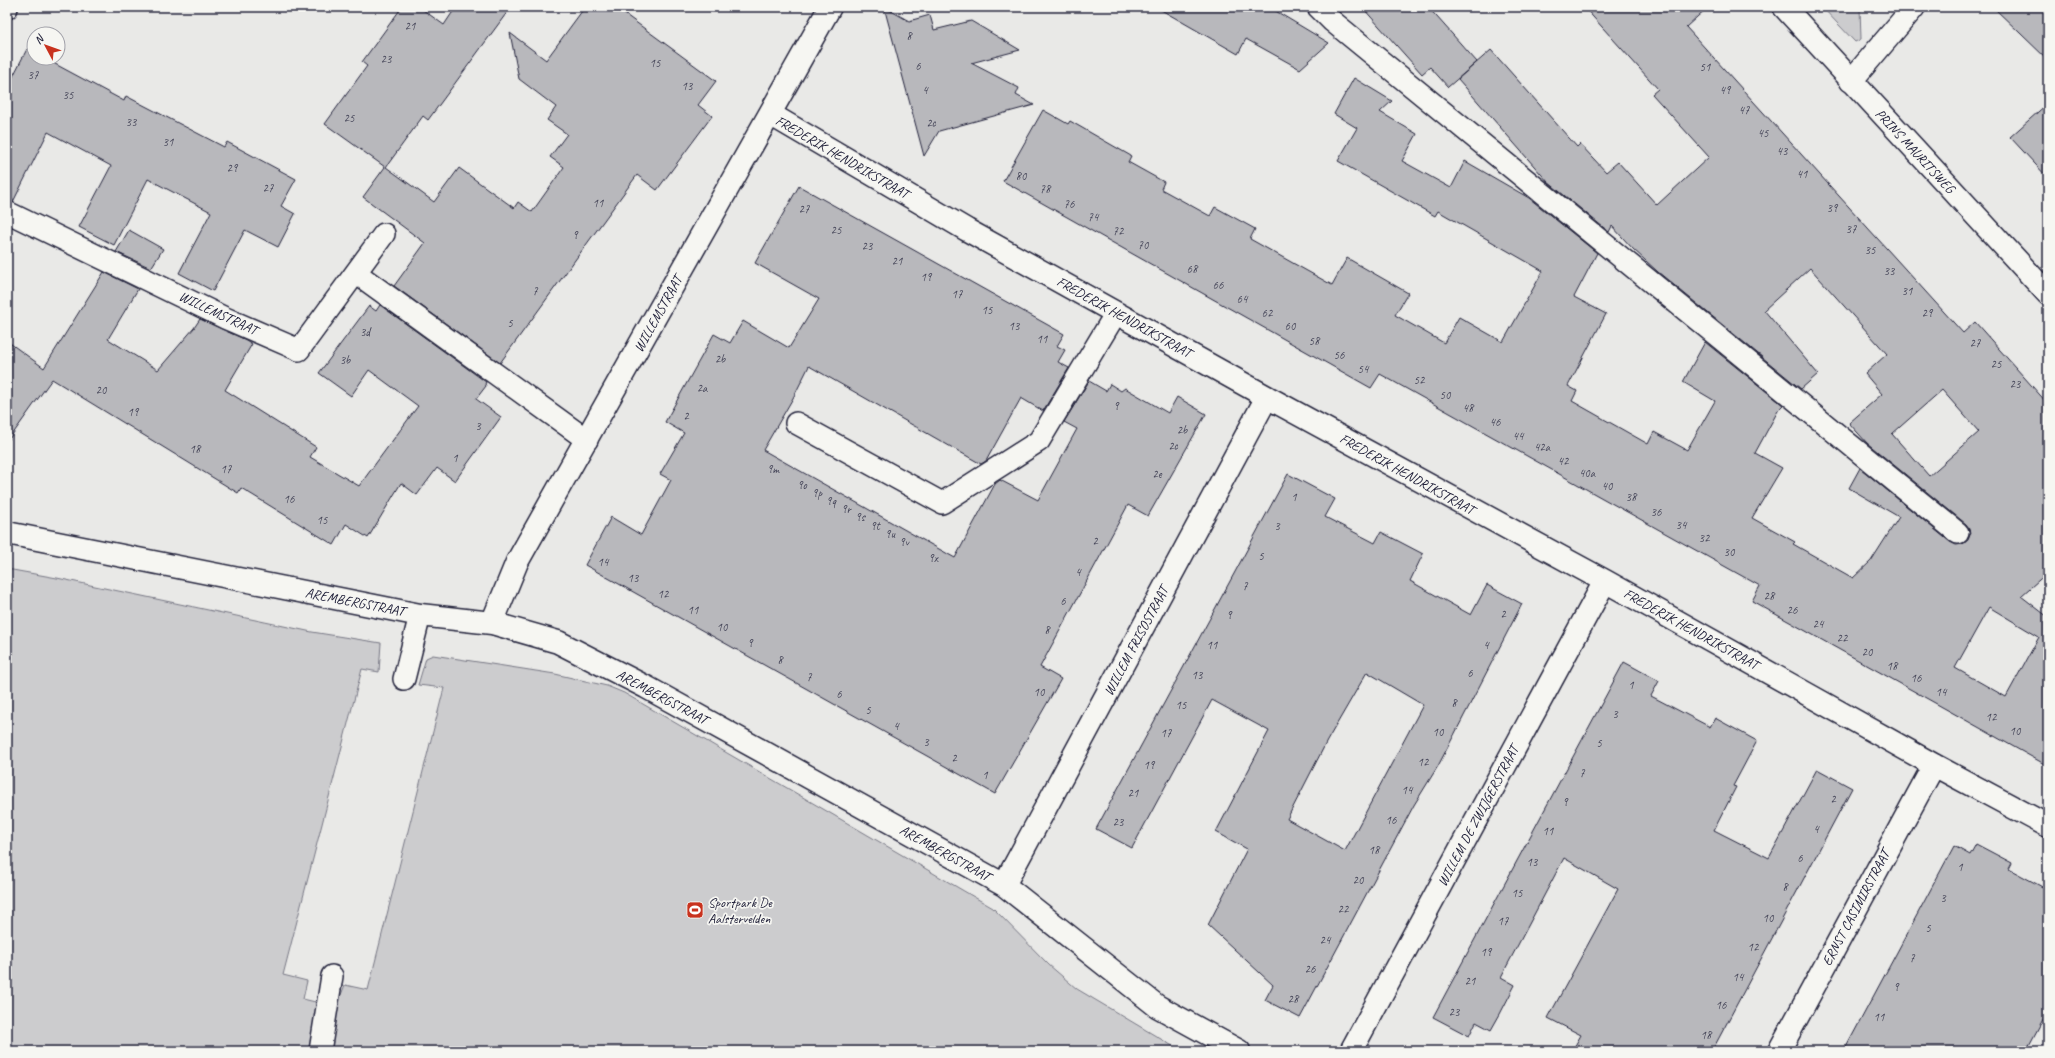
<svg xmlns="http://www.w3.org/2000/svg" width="2055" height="1058" font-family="Caveat,sans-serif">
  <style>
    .green { fill: #ccccce; stroke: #777784 }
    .building { fill: #b8b8bc; stroke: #22223b; fill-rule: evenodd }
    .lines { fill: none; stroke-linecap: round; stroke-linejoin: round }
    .lane-casing { stroke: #22223b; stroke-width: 24 }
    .street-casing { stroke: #22223b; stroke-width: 25 }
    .secondary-casing { stroke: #22223b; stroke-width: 25 }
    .lane { stroke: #f6f6f2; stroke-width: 21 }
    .street { stroke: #f6f6f2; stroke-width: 22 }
    .secondary { stroke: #f6f6f2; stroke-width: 22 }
    .labels { text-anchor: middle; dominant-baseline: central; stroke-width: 3.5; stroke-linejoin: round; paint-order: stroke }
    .number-label { font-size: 12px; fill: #48485b }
    .street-label { font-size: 14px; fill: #22223b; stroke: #f6f6f2 }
    .poi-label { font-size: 14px; fill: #22223b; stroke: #f6f6f2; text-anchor: start }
  </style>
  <rect width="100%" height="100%" fill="#e9e9e7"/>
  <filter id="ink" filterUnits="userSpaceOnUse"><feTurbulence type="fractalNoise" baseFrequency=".025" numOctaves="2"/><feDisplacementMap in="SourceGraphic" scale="8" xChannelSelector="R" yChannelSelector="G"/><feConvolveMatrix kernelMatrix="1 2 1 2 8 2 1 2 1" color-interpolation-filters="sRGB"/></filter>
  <g filter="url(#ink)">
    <path class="green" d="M1822 7H1860L1861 39 1855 42Z
      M7 569 57 578 312 632 381 643 379 672 362 669 283 975 307 981 303 999 336 1007 345 985 368 990 444 688 418 685 426 658 433 655 555 674 607 686 624 693 993 908 1049 965 1077 989 1181 1051H7Z"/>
    <path class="building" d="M402 7H419L444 25 456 7H511L428 120 423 116 386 167 434 202 459 168 514 208 518 202 532 212 564 167 550 157 567 134 547 120 556 107 519 79 510 33 546 60 585 7H615L716 81 698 105 712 116 657 190 637 175 500 363 394 286 425 243 363 197 385 167 325 124 367 66 362 62Z
      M884 7 909 21 930 15 934 30 971 21 1020 50 971 63 1019 88 1016 95 1034 105 939 131 924 156Z
      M1156 7H1269L1329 43 1300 69 1246 39 1238 54Z
      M1362 7H1428L1477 62 1448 87 1430 67 1422 74Z
      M1584 7H1708L1686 27 1963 333 1975 322 2048 404V572L2021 596 2048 617V766L1752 601 1760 586 1638 518 1380 374 1371 388 1003 181 1043 110 1068 124 1070 121 1131 156 1128 162 1164 182 1161 189 1210 216 1215 207 1255 229 1250 239 1332 285 1347 258 1408 293 1395 315 1444 343 1459 317 1503 342 1543 271 1438 211 1435 216 1338 161 1357 128 1334 114 1354 78 1392 101 1380 112 1417 134 1402 161 1451 188 1465 161 1529 198 1597 253 1574 297 1606 314 1568 386 1577 391 1572 401 1648 444 1654 432 1687 450 1715 401 1683 382 1705 342 1783 405 1779 409 1755 453 1782 468 1752 518 1795 542 1793 544 1853 578 1871 561 1899 517 1849 488 1860 468 1950 542 1956 545 1963 544 1968 540 1970 535 1969 528 1966 524 1867 443 1849 423 1882 394 1865 374 1887 354 1810 268 1764 310 1818 374 1801 389 1658 272 1633 249 1612 226 1609 232 1548 182 1458 79 1491 50 1577 147 1580 144 1606 172 1618 162 1657 205 1709 157 1652 94 1658 89ZM1942 390 1979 432 1929 476 1892 434ZM1989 607 2039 637 2006 697 1955 668Z
      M1993 7H2048V60Z
      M27 49 34 53V58H44L124 101 126 96 224 147 227 142 296 179 281 206 295 214 278 247 245 230 213 291 179 273 211 212 148 179 114 245 79 227 111 166 48 132 13 202 7 200V88Z
      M2048 103V178L2010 137Z
      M799 186 1064 334 1057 346 1065 350 1058 362 1069 368 1043 411 1021 398 986 461 981 464 809 366 793 398 763 450 955 558 995 484 1000 480 1038 500 1077 429 1064 422 1089 381 1106 391 1110 384 1121 391 1125 388 1168 413 1177 397 1206 414 1148 516 1128 505 1040 667 1061 679 995 794 585 565 611 517 641 535 671 480 660 474 684 433 665 422 714 334 730 343 743 321 789 348 819 299 755 263Z
      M129 230 163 249 151 268 116 252Z
      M104 272 138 289 108 339 158 370 194 328 200 319 246 340 252 344 225 390 316 447 310 457 359 486 418 406 369 370 351 396 319 373 369 306 376 311 380 305 486 382 485 384 486 386 476 399 501 417 455 481 437 468 417 495 401 483 368 538 346 524 334 545 241 488 238 493 52 379 7 442V341L44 368Z
      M1288 474 1335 499 1325 517 1375 543 1381 532 1423 554 1410 581 1471 615 1487 585 1522 604 1438 766 1414 805 1300 1018 1265 1000 1273 985 1208 925 1247 849 1216 832 1269 731 1212 700 1132 848 1096 829ZM1367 672 1423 705 1345 851 1287 819 1327 741Z
      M1624 662 1659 681 1651 696 1710 727 1715 718 1757 741 1733 786 1736 787 1714 830 1769 858 1817 769 1852 788 1712 1051H1572L1581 1035 1548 1018 1618 889 1564 858 1501 977 1515 985 1500 1014 1491 1030 1476 1022 1469 1036 1433 1017Z
      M1976 844 2012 863 2009 869 2048 890V1010L2026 1051H1844L1954 846 1970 855Z"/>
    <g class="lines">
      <g class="lane-casing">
        <path id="lane" d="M1318 7 1332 21 1958 533
          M7 8V7
          M7 212 225 318 299 350 384 234
          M356 273 587 440
          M796 423 942 503 1039 441 1116 313
          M404 679 420 615
          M320 1051 332 976"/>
      </g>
      <g class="street-casing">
        <path id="street" d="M1851 81 1914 7
          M770 114 967 230 1267 397 1605 581 1934 765 2048 826
          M7 533 420 615 492 623 558 642 646 687 1004 885 1157 1006 1239 1051
          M492 623 517 562 830 7
          M1004 885 1267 397
          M1351 1051 1605 581
          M1779 1051 1934 765"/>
      </g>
      <g class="secondary-casing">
        <path id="secondary" d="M1784 7 2048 294"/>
      </g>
      <use href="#lane" class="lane"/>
      <use href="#street" class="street"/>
      <use href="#secondary" class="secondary"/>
    </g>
  </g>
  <defs>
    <g id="stadium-square" transform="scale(0.9)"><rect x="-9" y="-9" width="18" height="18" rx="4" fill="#c8321e" stroke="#f6f6f2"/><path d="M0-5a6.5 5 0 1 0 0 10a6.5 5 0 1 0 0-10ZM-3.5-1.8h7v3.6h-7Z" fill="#fff"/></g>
  </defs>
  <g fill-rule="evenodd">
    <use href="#stadium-square" x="695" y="910"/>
  </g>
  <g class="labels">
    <g class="number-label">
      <text x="410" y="26">21</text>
      <text x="909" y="36">8</text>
      <text x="386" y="59">23</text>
      <text x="655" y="63">15</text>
      <text x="918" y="66">6</text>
      <text x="1705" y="67">51</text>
      <text x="33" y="75">37</text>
      <text x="687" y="86">13</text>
      <text x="925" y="90">4</text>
      <text x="1725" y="90">49</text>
      <text x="68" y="95">35</text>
      <text x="1744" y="110">47</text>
      <text x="349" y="118">25</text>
      <text x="131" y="122">33</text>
      <text x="931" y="123">2c</text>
      <text x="1763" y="133">45</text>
      <text x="168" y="142">31</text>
      <text x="1782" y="151">43</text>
      <text x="232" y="168">29</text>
      <text x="1802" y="174">41</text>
      <text x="1021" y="176">80</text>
      <text x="268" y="188">27</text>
      <text x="1045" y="189">78</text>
      <text x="598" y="203">11</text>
      <text x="1069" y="204">76</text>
      <text x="1832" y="208">39</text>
      <text x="804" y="209">27</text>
      <text x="1093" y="217">74</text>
      <text x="1851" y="229">37</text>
      <text x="836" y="230">25</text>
      <text x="1118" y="231">72</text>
      <text x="575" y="235">9</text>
      <text x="1143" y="245">70</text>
      <text x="867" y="246">23</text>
      <text x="1870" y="250">35</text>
      <text x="897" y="261">21</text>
      <text x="1192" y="269">68</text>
      <text x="1889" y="271">33</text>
      <text x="926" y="277">19</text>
      <text x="1218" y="285">66</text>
      <text x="535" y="291">7</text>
      <text x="1907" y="291">31</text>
      <text x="957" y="294">17</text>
      <text x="1242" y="299">64</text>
      <text x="987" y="310">15</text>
      <text x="1267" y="313">62</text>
      <text x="1927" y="313">29</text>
      <text x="510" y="323">5</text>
      <text x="1014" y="326">13</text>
      <text x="1290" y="326">60</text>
      <text x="365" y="332">3d</text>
      <text x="1042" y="339">11</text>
      <text x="1314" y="341">58</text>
      <text x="1975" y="343">27</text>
      <text x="1339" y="355">56</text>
      <text x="720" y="359">2b</text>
      <text x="345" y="360">3b</text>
      <text x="1996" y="364">25</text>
      <text x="1363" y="369">54</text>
      <text x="1419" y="380">52</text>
      <text x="2015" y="384">23</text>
      <text x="702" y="388">2a</text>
      <text x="101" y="390">20</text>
      <text x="1445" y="395">50</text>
      <text x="1116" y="406">9</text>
      <text x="1468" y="408">48</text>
      <text x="133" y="412">19</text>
      <text x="686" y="416">2</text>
      <text x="1495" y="422">46</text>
      <text x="478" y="426">3</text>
      <text x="1182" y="430">2b</text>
      <text x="1518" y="436">44</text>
      <text x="1173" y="446">2c</text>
      <text x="1542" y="447">42a</text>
      <text x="195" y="449">18</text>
      <text x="455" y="458">1</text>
      <text x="1563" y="461">42</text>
      <text x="226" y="469">17</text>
      <text x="773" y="469">9m</text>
      <text x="1587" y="473">40a</text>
      <text x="1157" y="474">2e</text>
      <text x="802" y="485">9o</text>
      <text x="1607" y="486">40</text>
      <text x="817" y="493">9p</text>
      <text x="1294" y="497">1</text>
      <text x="1631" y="497">38</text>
      <text x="289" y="499">16</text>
      <text x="831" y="501">9q</text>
      <text x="846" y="509">9r</text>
      <text x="1656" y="512">36</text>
      <text x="860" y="517">9s</text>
      <text x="322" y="520">15</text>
      <text x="1681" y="525">34</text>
      <text x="875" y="526">9t</text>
      <text x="1277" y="526">3</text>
      <text x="890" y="534">9u</text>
      <text x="1704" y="538">32</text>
      <text x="1095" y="541">2</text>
      <text x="904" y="542">9v</text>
      <text x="1729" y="552">30</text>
      <text x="1261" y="556">5</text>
      <text x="933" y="558">9x</text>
      <text x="603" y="562">14</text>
      <text x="1078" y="572">4</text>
      <text x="633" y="578">13</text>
      <text x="1245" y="586">7</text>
      <text x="663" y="594">12</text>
      <text x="1769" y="596">28</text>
      <text x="1063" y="601">6</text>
      <text x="693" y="610">11</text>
      <text x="1792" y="610">26</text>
      <text x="1503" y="614">2</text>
      <text x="1229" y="615">9</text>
      <text x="1818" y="624">24</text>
      <text x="722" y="627">10</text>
      <text x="1047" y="630">8</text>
      <text x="1842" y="638">22</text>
      <text x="750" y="643">9</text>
      <text x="1212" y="645">11</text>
      <text x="1486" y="645">4</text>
      <text x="1867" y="652">20</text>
      <text x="780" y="660">8</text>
      <text x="1892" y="666">18</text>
      <text x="1470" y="673">6</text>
      <text x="1197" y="675">13</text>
      <text x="809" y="677">7</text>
      <text x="1916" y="678">16</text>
      <text x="1631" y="685">1</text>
      <text x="1039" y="692">10</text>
      <text x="1941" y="692">14</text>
      <text x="839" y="694">6</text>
      <text x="1454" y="703">8</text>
      <text x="1181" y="705">15</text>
      <text x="868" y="710">5</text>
      <text x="1615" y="714">3</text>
      <text x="1991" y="717">12</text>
      <text x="896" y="726">4</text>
      <text x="2015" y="731">10</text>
      <text x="1438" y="732">10</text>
      <text x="1166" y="733">17</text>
      <text x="926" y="742">3</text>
      <text x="1599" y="743">5</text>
      <text x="954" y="758">2</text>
      <text x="1423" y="762">12</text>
      <text x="1149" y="765">19</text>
      <text x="1582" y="773">7</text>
      <text x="985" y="775">1</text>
      <text x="1407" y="790">14</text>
      <text x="1133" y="793">21</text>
      <text x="1833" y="799">2</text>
      <text x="1565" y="802">9</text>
      <text x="1391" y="820">16</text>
      <text x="1118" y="822">23</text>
      <text x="1816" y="829">4</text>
      <text x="1548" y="831">11</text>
      <text x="1374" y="850">18</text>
      <text x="1800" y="858">6</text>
      <text x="1532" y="862">13</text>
      <text x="1960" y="867">1</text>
      <text x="1358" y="880">20</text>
      <text x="1785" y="887">8</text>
      <text x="1517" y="893">15</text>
      <text x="1943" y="898">3</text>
      <text x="1343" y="909">22</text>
      <text x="1768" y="918">10</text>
      <text x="1503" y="921">17</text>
      <text x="1928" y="928">5</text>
      <text x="1325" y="940">24</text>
      <text x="1753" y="947">12</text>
      <text x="1486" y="952">19</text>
      <text x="1912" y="958">7</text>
      <text x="1310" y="969">26</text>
      <text x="1738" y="977">14</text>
      <text x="1470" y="981">21</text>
      <text x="1896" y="987">9</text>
      <text x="1293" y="999">28</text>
      <text x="1721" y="1005">16</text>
      <text x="1454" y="1012">23</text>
      <text x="1879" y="1017">11</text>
      <text x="1706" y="1035">18</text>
    </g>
    <g class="street-label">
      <text transform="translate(1915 151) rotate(47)">PRINS MAURITSWEG</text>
      <text transform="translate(842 157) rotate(30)">FREDERIK HENDRIKSTRAAT</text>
      <text transform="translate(218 313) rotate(25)">WILLEMSTRAAT</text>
      <text transform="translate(658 314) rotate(-61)">WILLEMSTRAAT</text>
      <text transform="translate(1124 317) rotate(29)">FREDERIK HENDRIKSTRAAT</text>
      <text transform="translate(1407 474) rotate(29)">FREDERIK HENDRIKSTRAAT</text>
      <text transform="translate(355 602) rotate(11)">AREMBERGSTRAAT</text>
      <text transform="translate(1691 629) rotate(29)">FREDERIK HENDRIKSTRAAT</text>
      <text transform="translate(1136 641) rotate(-62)">WILLEM FRISOSTRAAT</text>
      <text transform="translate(662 697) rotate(28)">AREMBERGSTRAAT</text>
      <text transform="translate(1478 816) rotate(-62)">WILLEM DE ZWIJGERSTRAAT</text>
      <text transform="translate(945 853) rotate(29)">AREMBERGSTRAAT</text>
      <text transform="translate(1856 908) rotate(-62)">ERNST CASIMIRSTRAAT</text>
    </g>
    <g class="poi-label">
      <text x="708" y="902">Sportpark De<tspan x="708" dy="16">Aalstervelden</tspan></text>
    </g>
  </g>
  <rect width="2055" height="1058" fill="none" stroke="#f6f6f2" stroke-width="24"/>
  <rect x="12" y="12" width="2031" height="1034" fill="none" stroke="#22223b" stroke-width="1.5" filter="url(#ink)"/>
  <g transform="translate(46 46) rotate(311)"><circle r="19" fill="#f6f6f2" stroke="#a1a1a9"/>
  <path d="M0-3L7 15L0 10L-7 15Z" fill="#c8321e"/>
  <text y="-6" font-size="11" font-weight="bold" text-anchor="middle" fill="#22223b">N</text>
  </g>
</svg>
